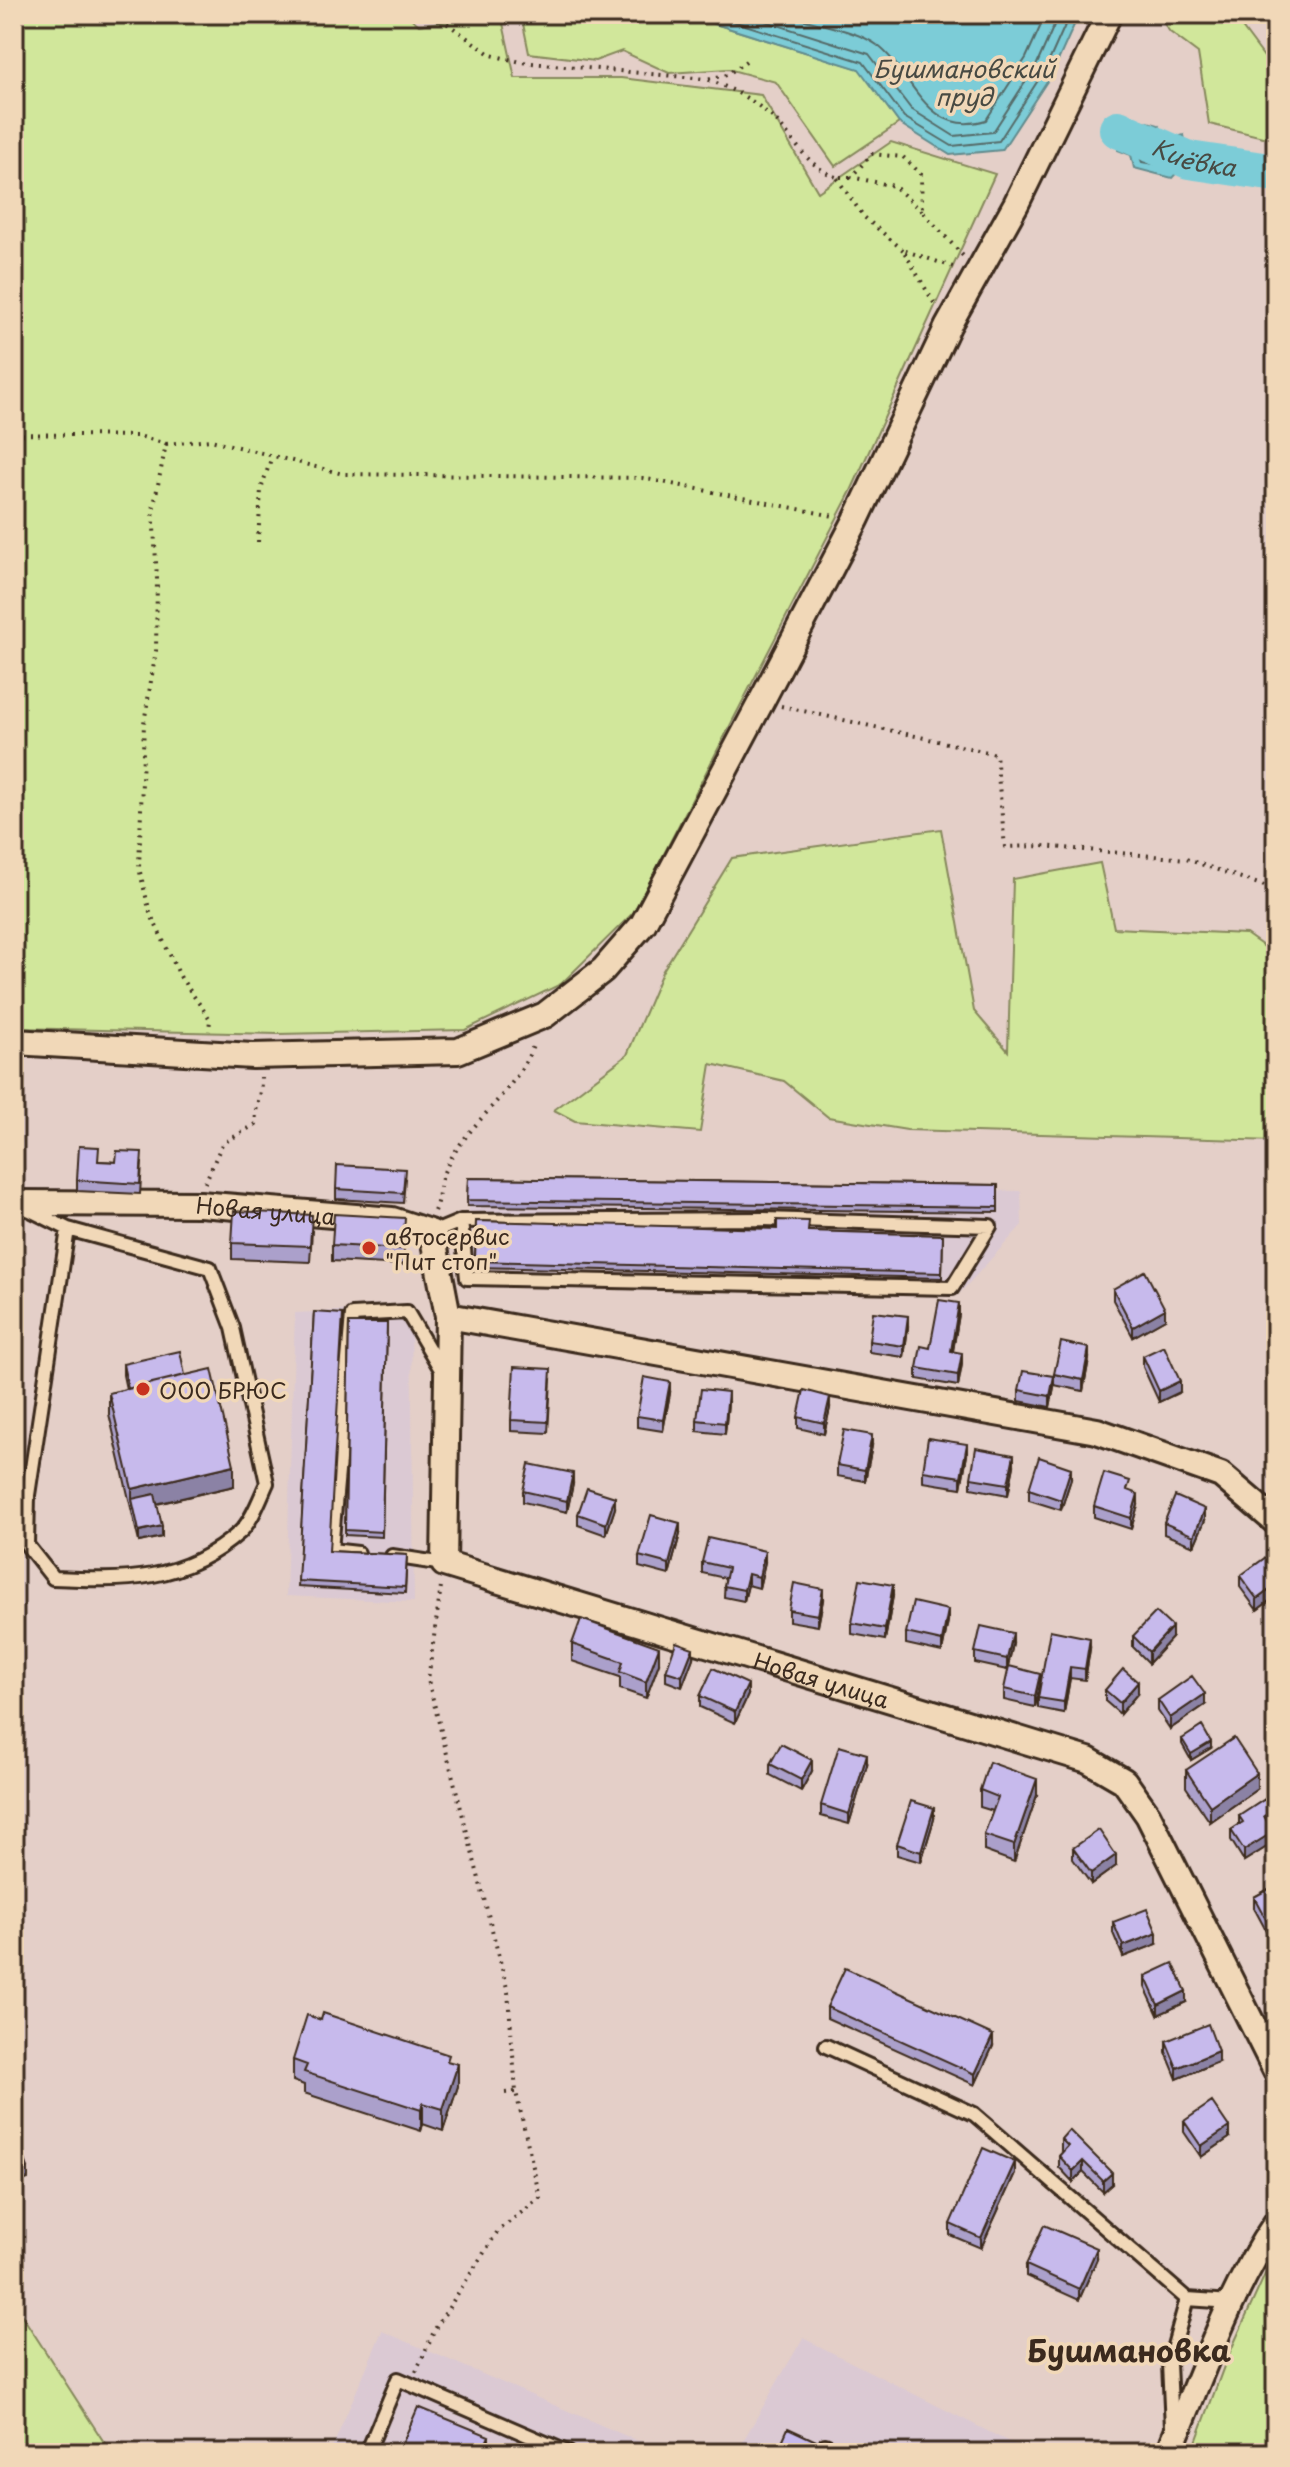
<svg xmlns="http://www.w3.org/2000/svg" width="1290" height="2467" font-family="'Playpen Sans',sans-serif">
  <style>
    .built { fill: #dbc9d3 }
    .green { fill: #d1e79b; stroke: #86885c; stroke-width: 2 }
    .water { fill: #7cccd7; stroke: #628b8d; stroke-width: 2 }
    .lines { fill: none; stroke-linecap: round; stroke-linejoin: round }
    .shore { stroke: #556b68; stroke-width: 2 }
    .river { stroke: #7cccd7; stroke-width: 38 }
    .lane-casing { stroke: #3b2a1e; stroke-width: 18 }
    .street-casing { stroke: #3b2a1e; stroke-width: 30 }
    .path { stroke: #3b2a1e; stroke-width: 4; stroke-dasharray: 2 6; stroke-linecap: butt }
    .lane { stroke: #f1d8b8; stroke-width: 12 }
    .street { stroke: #f1d8b8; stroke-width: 24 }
    .wall { fill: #aba0cb; stroke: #3b2a1e; stroke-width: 2 }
    .shaded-wall { fill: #8b82a5; stroke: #3b2a1e; stroke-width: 2 }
    .building { fill: #c7baec; stroke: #3b2a1e; stroke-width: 2 }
    .poi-dot { fill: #c8321e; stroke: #f1d8b8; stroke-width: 3 }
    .labels { text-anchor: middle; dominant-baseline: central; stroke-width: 7; stroke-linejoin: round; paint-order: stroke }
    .street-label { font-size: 22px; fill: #3b2a1e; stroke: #f1d8b8 }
    .poi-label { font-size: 22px; fill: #3b2a1e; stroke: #f1d8b8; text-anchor: start }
    .water-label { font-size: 24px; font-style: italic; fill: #484a43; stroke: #f1d8b8 }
    .district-label { font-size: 30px; font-weight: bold; fill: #3b2a1e; stroke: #f1d8b8 }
  </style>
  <rect width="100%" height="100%" fill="#e4cfc8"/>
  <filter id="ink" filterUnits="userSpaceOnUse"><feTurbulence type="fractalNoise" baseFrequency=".0125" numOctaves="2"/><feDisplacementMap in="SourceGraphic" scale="16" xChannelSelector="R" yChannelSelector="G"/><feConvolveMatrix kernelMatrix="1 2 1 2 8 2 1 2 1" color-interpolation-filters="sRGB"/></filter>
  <g filter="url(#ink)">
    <path class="built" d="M468 1184 1021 1191 1022 1225 960 1293 472 1287Z
      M411 1307 414 1602 286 1596 295 1313Z
      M382 2331 666 2453H330Z
      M803 2338 1031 2453H736Z"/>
    <path class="green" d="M14 14H406L419 25 501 14 515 78H621L761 95 818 192 891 142 995 174 851 491 634 912 561 984 465 1030 278 1034 14 1028Z
      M521 14H683L860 69 899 123 835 166 776 82 728 69 669 73 622 51 595 61 529 53Z
      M1157 14H1232L1276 73V135L1271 139 1209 124 1198 53 1170 32Z
      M941 829 974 1011 1008 1051 1013 879 1100 863 1114 928 1246 934 1276 955V1141L907 1130 828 1117 784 1081 711 1064 700 1132 575 1121 554 1110 627 1055 662 972 732 858Z
      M1276 2250V2453H1192L1226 2361Z
      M14 2303 111 2453H14Z"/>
    <path class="water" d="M683 14H1079L1053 72 1002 150 950 155 899 123 859 69Z
      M1137 119 1158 125 1170 139 1184 135 1189 160 1172 178 1134 168 1131 155 1118 150V129Z"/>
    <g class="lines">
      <path class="shore" d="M710 14 863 62 904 117 952 146 999 141 1046 68 1070 14
        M743 14 869 54 911 109 954 136 993 132 1037 64 1059 14
        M783 14C809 22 857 30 877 45 913 72 926 139 986 120L1026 58 1046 14
        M1138 128C1155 132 1162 146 1178 148L1179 158 1171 167 1142 162 1137 150 1127 144V134Z"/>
      <path class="river" id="s1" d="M1118 129 1189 160 1276 173"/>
      <g class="lane-casing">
        <path id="lane" d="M26 1208 68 1229 210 1268 233 1328 267 1483C260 1498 252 1521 240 1532 183 1583 124 1581 53 1578L27 1545 28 1495 68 1229
          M432 1233 461 1221 764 1219 990 1226 952 1288 467 1278 461 1221
          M358 1553 331 1550 352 1315 407 1312 443 1373
          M392 1556 444 1564
          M826 2046 974 2114 1187 2299 1232 2302
          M1172 2427 1169 2364 1187 2299
          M825 2445 842 2453
          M367 2453 398 2379 569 2453"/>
      </g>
      <g class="street-casing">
        <g id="street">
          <path d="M14 1042 253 1056 458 1051 545 1015 603 970 643 924 761 702 856 520 948 326 1016 204 1109 14"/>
          <path id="s2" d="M14 1203 200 1204 392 1220 432 1233 448 1316 444 1564 1088 1760 1124 1781 1148 1815 1276 2071"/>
          <path d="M448 1316 1097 1431 1221 1475 1276 1522"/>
          <path d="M1176 2453 1173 2442C1204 2369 1230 2290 1276 2223"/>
        </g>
      </g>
      <path class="path" d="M434 14 491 55 521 62 706 79
        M746 61 727 75 706 79C729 87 754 100 772 117 795 139 805 165 836 177
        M850 177H836L864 217 903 250
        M922 211 894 186 851 177 872 154 903 157 921 174 922 211 964 257
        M934 303 903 250 956 268
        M14 434 139 436 166 444 153 510 157 579 156 651 144 723 139 868 150 913 181 978 210 1019 209 1031
        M166 444 211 440 343 474 642 478 834 516
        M258 542 261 489 272 456
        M781 706 996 754 1005 847 1042 846 1186 859 1276 890
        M205 1183 222 1144 256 1124C254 1107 262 1094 261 1077
        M434 1211C440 1198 439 1182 445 1170 467 1122 516 1094 534 1043
        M505 2093 516 2092
        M416 2372 435 2329 498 2231 540 2198 516 2092 508 1992 428 1680 441 1586"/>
      <use href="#lane" class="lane"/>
      <use href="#street" class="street"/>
    </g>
    <path class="wall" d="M98 1161 142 1163 140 1194 77 1191V1180Z
      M468 1178 998 1185V1212L467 1206Z
      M405 1179 403 1203 336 1199V1189Z
      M476 1221 943 1235 942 1278 475 1267Z
      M312 1231 310 1262 232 1259V1243Z
      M405 1234 403 1265 332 1261V1245Z
      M1113 1289 1165 1319 1133 1337 1113 1300Z
      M314 1312 329 1551 407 1555 405 1593 298 1587Z
      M959 1314 953 1351 962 1364 958 1386 917 1379V1368Z
      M349 1323H387L382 1537 345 1535Z
      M908 1327 904 1357 869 1352V1341Z
      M1143 1356 1180 1392 1159 1402 1143 1367Z
      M1089 1359 1083 1391 1054 1385V1374Z
      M123 1364 185 1375 234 1486 157 1504 162 1537 139 1542 109 1414V1393L126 1389 123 1375Z
      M551 1380 548 1433 511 1431V1420Z
      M1054 1387 1050 1407 1019 1401V1390Z
      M670 1393 663 1431 637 1427V1416Z
      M728 1403 725 1434 697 1431V1420Z
      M830 1408 824 1434 798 1428V1417Z
      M872 1446 865 1481 837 1476V1465Z
      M967 1455 961 1488 923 1482V1471Z
      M1014 1466 1008 1495 971 1488V1478Z
      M1071 1479 1061 1510 1029 1500V1489Z
      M573 1484 567 1512 523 1502V1491Z
      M1138 1505 1131 1529 1094 1517V1506Z
      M615 1508 606 1535 578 1525V1514Z
      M1205 1520 1194 1546 1164 1534V1523Z
      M680 1534 669 1575 639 1567V1556Z
      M1276 1556V1596L1257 1610 1240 1587V1576Z
      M702 1562H765L759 1588 748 1585 744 1601 724 1597 725 1578 702 1573Z
      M893 1596 885 1640 852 1634V1623Z
      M823 1600 818 1626 789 1621V1610Z
      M948 1621 942 1652 906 1644V1633Z
      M1133 1636 1172 1638 1149 1663 1133 1647Z
      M572 1644 659 1663 646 1698 620 1689V1677L572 1661Z
      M1013 1644 1007 1670 975 1663V1652Z
      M1090 1649 1085 1680 1070 1678 1064 1713 1038 1708V1698Z
      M693 1658 682 1687 666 1681V1671Z
      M1040 1684 1035 1707 1004 1700V1689Z
      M1105 1690 1138 1693 1120 1714 1105 1701Z
      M748 1695 735 1723 700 1707V1696Z
      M1158 1700 1205 1705 1170 1729 1158 1711Z
      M1182 1739 1211 1748 1191 1760 1182 1744Z
      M770 1764 812 1771 801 1791 770 1775Z
      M867 1765 849 1824 821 1816V1805Z
      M1186 1770 1257 1789 1210 1822 1186 1787Z
      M980 1790 1037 1795 1014 1862 984 1851V1835L993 1811 980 1807Z
      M1239 1816 1273 1822 1269 1824 1273 1843 1244 1861 1231 1840V1830L1239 1825Z
      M934 1819 921 1862 897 1855V1844Z
      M1073 1848 1116 1866 1091 1884 1073 1859Z
      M1276 1885 1269 1936 1254 1908V1897Z
      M1113 1922 1157 1944 1123 1957 1113 1933Z
      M1145 1976 1186 2002 1158 2015 1145 1987Z
      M827 2007 993 2046 975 2085 827 2018Z
      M1166 2041 1218 2062 1177 2079 1166 2052Z
      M293 2060 449 2062 458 2086 443 2131 423 2124 421 2131 304 2093V2085L293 2081Z
      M1184 2121 1229 2138 1201 2157 1184 2132Z
      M1061 2139 1112 2184 1103 2192 1083 2172 1073 2182 1059 2167V2156L1063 2152 1061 2150Z
      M1015 2173 981 2248 950 2235V2224Z
      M1097 2259 1079 2300 1026 2276V2265Z"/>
    <path class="shaded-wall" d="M959 1303V1314L951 1362V1351Z
      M1165 1309V1319L1133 1337V1327Z
      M908 1316V1327L904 1357V1346Z
      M1089 1348V1359L1083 1391V1380Z
      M962 1353V1364L958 1386V1375Z
      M1054 1376V1387L1050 1407V1396Z
      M1180 1381V1392L1159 1402V1391Z
      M670 1382V1393L663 1431V1420Z
      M728 1392V1403L725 1434V1423Z
      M830 1397V1408L824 1434V1423Z
      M872 1435V1446L865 1481V1470Z
      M967 1444V1455L961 1488V1477Z
      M1014 1455V1466L1008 1495V1484Z
      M234 1465V1486L134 1509 132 1499V1489Z
      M1071 1468V1479L1061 1510V1500Z
      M573 1473V1484L567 1512V1501Z
      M1138 1494V1505L1131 1529V1518Z
      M615 1497V1508L606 1535V1524Z
      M1205 1509V1520L1194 1546V1536Z
      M680 1523V1534L669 1575V1564Z
      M162 1526V1537L139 1542V1531Z
      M765 1551V1562L759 1588V1577Z
      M748 1574V1585L744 1601V1590Z
      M893 1585V1596L885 1640V1629Z
      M1276 1585V1596L1257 1610V1599Z
      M823 1589V1600L818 1626V1615Z
      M948 1610V1621L942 1652V1641Z
      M1172 1627V1638L1149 1663V1652Z
      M1013 1633V1644L1007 1670V1659Z
      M1090 1638V1649L1085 1680V1669Z
      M659 1647V1663L646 1698V1682Z
      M693 1648V1658L682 1687V1676Z
      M1070 1667V1678L1064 1713V1702Z
      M1040 1674V1684L1035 1707V1696Z
      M1138 1682V1693L1120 1714V1703Z
      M748 1684V1695L735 1723V1712Z
      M1205 1694V1705L1170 1729V1718Z
      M1211 1742V1748L1191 1760V1754Z
      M867 1754V1765L849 1824V1814Z
      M812 1760V1771L801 1791V1780Z
      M1257 1773V1789L1210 1822V1806Z
      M1037 1779V1795L1014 1862V1845Z
      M934 1808V1819L921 1862V1852Z
      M1273 1811V1822L1264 1827V1816Z
      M1273 1832V1843L1244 1861V1850Z
      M1116 1855V1866L1091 1884V1873Z
      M1276 1921V1932L1269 1936V1925Z
      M1157 1933V1944L1123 1957V1946Z
      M1186 1991V2002L1158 2015V2005Z
      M993 2035V2046L975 2085V2074Z
      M1218 2051V2062L1177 2079V2068Z
      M458 2064V2086L443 2131V2109Z
      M423 2103V2124L421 2131V2110Z
      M1229 2127V2138L1201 2157V2146Z
      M1083 2161V2172L1073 2182V2171Z
      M1015 2162V2173L981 2248V2238Z
      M28 2168V2179L14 2184V2173Z
      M1112 2173V2184L1103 2192V2181Z
      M1097 2248V2259L1079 2300V2289Z
      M489 2436V2453H482Z"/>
    <path class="building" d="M79 1146 99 1147 98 1161 116 1162 117 1151 142 1152 140 1184 77 1180Z
      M337 1165 405 1169 403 1193 336 1189Z
      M468 1178 998 1185V1207L467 1200Z
      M234 1211 312 1215 310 1246 232 1243Z
      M334 1214 405 1218 403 1249 332 1245Z
      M777 1220 809 1221 808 1231 943 1235 942 1273 475 1261 476 1221 777 1229Z
      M1145 1271 1165 1309 1133 1327 1113 1289Z
      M939 1300 959 1303 951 1351 962 1353 958 1375 917 1368 921 1346 930 1348Z
      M314 1312 343 1314 329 1551 407 1555 405 1587 298 1581Z
      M873 1312 908 1316 904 1346 869 1341Z
      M349 1323H387L382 1532 345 1530Z
      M1061 1342 1089 1348 1083 1380 1054 1374Z
      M1164 1346 1180 1381 1159 1391 1143 1356Z
      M180 1351 185 1375 128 1389 123 1364Z
      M514 1367 551 1369 548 1422 511 1420Z
      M212 1369 234 1465 132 1489 109 1393Z
      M1023 1371 1054 1376 1050 1396 1019 1390Z
      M644 1377 670 1382 663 1420 637 1416Z
      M701 1389 728 1392 725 1423 697 1420Z
      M804 1390 830 1397 824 1423 798 1417Z
      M844 1430 872 1435 865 1470 837 1465Z
      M928 1438 967 1444 961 1477 923 1471Z
      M976 1448 1014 1455 1008 1484 971 1478Z
      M1039 1457 1071 1468 1061 1500 1029 1489Z
      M529 1464 573 1473 567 1501 523 1491Z
      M1104 1473 1130 1481 1127 1490 1138 1494 1131 1518 1094 1506Z
      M587 1488 615 1497 606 1524 578 1514Z
      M155 1494 162 1526 139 1531 132 1499Z
      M1175 1496 1205 1509 1194 1536 1164 1523Z
      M651 1515 680 1523 669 1564 639 1556Z
      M708 1538 765 1551 759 1577 748 1574 744 1590 724 1586 728 1568 702 1562Z
      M1273 1552 1276 1556V1585L1257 1599 1240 1576Z
      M860 1579 893 1585 885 1629 852 1623Z
      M794 1583 823 1589 818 1615 789 1610Z
      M913 1602 948 1610 942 1641 906 1633Z
      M1156 1612 1172 1627 1149 1652 1133 1636Z
      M581 1619 659 1647 646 1682 620 1672 623 1662 572 1644Z
      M981 1626 1013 1633 1007 1659 975 1652Z
      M1050 1630 1090 1638 1085 1669 1070 1667 1064 1702 1038 1698Z
      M676 1642 693 1648 682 1676 666 1671Z
      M1009 1666 1040 1674 1035 1696 1004 1689Z
      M713 1668 748 1684 735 1712 700 1696Z
      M1123 1669 1138 1682 1120 1703 1105 1690Z
      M1192 1676 1205 1694 1170 1718 1158 1700Z
      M1202 1726 1211 1742 1191 1754 1182 1739Z
      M1234 1738 1257 1773 1210 1806 1186 1770Z
      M781 1744 812 1760 801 1780 770 1764Z
      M839 1746 867 1754 849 1814 821 1805Z
      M989 1762 1037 1779 1014 1845 984 1835 998 1797 980 1790Z
      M1265 1799 1273 1811 1264 1816 1273 1832 1244 1850 1231 1830 1243 1822 1239 1816Z
      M911 1801 934 1808 921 1852 897 1844Z
      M1099 1830 1116 1855 1091 1873 1073 1848Z
      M1276 1885V1921L1269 1925 1254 1897Z
      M1147 1909 1157 1933 1123 1946 1113 1922Z
      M1173 1963 1186 1991 1158 2005 1145 1976Z
      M845 1968 993 2035 975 2074 827 2007Z
      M323 2013 449 2055 447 2061 458 2064 443 2109 423 2103 421 2110 304 2072 307 2065 293 2060 307 2015 321 2020Z
      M1208 2024 1218 2051 1177 2068 1166 2041Z
      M1212 2102 1229 2127 1201 2146 1184 2121Z
      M14 2127 28 2168 14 2173Z
      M1069 2130 1112 2173 1103 2181 1083 2161 1073 2171 1059 2156 1068 2146 1061 2139Z
      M983 2148 1015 2162 981 2238 950 2224Z
      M1044 2225 1097 2248 1079 2289 1026 2265Z
      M418 2407 489 2436 482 2453H409L400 2449Z
      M788 2428 842 2453H777Z"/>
  </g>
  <g class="poi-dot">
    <circle cx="369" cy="1248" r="8"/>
    <circle cx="143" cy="1389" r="8"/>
  </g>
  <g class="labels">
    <g class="street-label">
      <text stroke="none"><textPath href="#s2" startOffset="252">Новая улица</textPath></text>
      <text stroke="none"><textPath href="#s2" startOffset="1148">Новая улица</textPath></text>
    </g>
    <g class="poi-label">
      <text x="385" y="1235">автосервис<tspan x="385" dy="25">"Пит стоп"</tspan></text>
      <text x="159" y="1389">ООО БРЮС</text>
    </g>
    <g class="water-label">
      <text x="964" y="68">Бушмановский<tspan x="964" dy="28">пруд</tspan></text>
      <text stroke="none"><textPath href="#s1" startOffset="82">Киёвка</textPath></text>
    </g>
    <g class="district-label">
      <text x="1129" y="2349">Бушмановка</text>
    </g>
  </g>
  <rect width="1290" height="2467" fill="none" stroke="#f1d8b8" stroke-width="48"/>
  <rect x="24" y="24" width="1242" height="2419" fill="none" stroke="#3b2a1e" stroke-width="3" filter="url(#ink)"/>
</svg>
